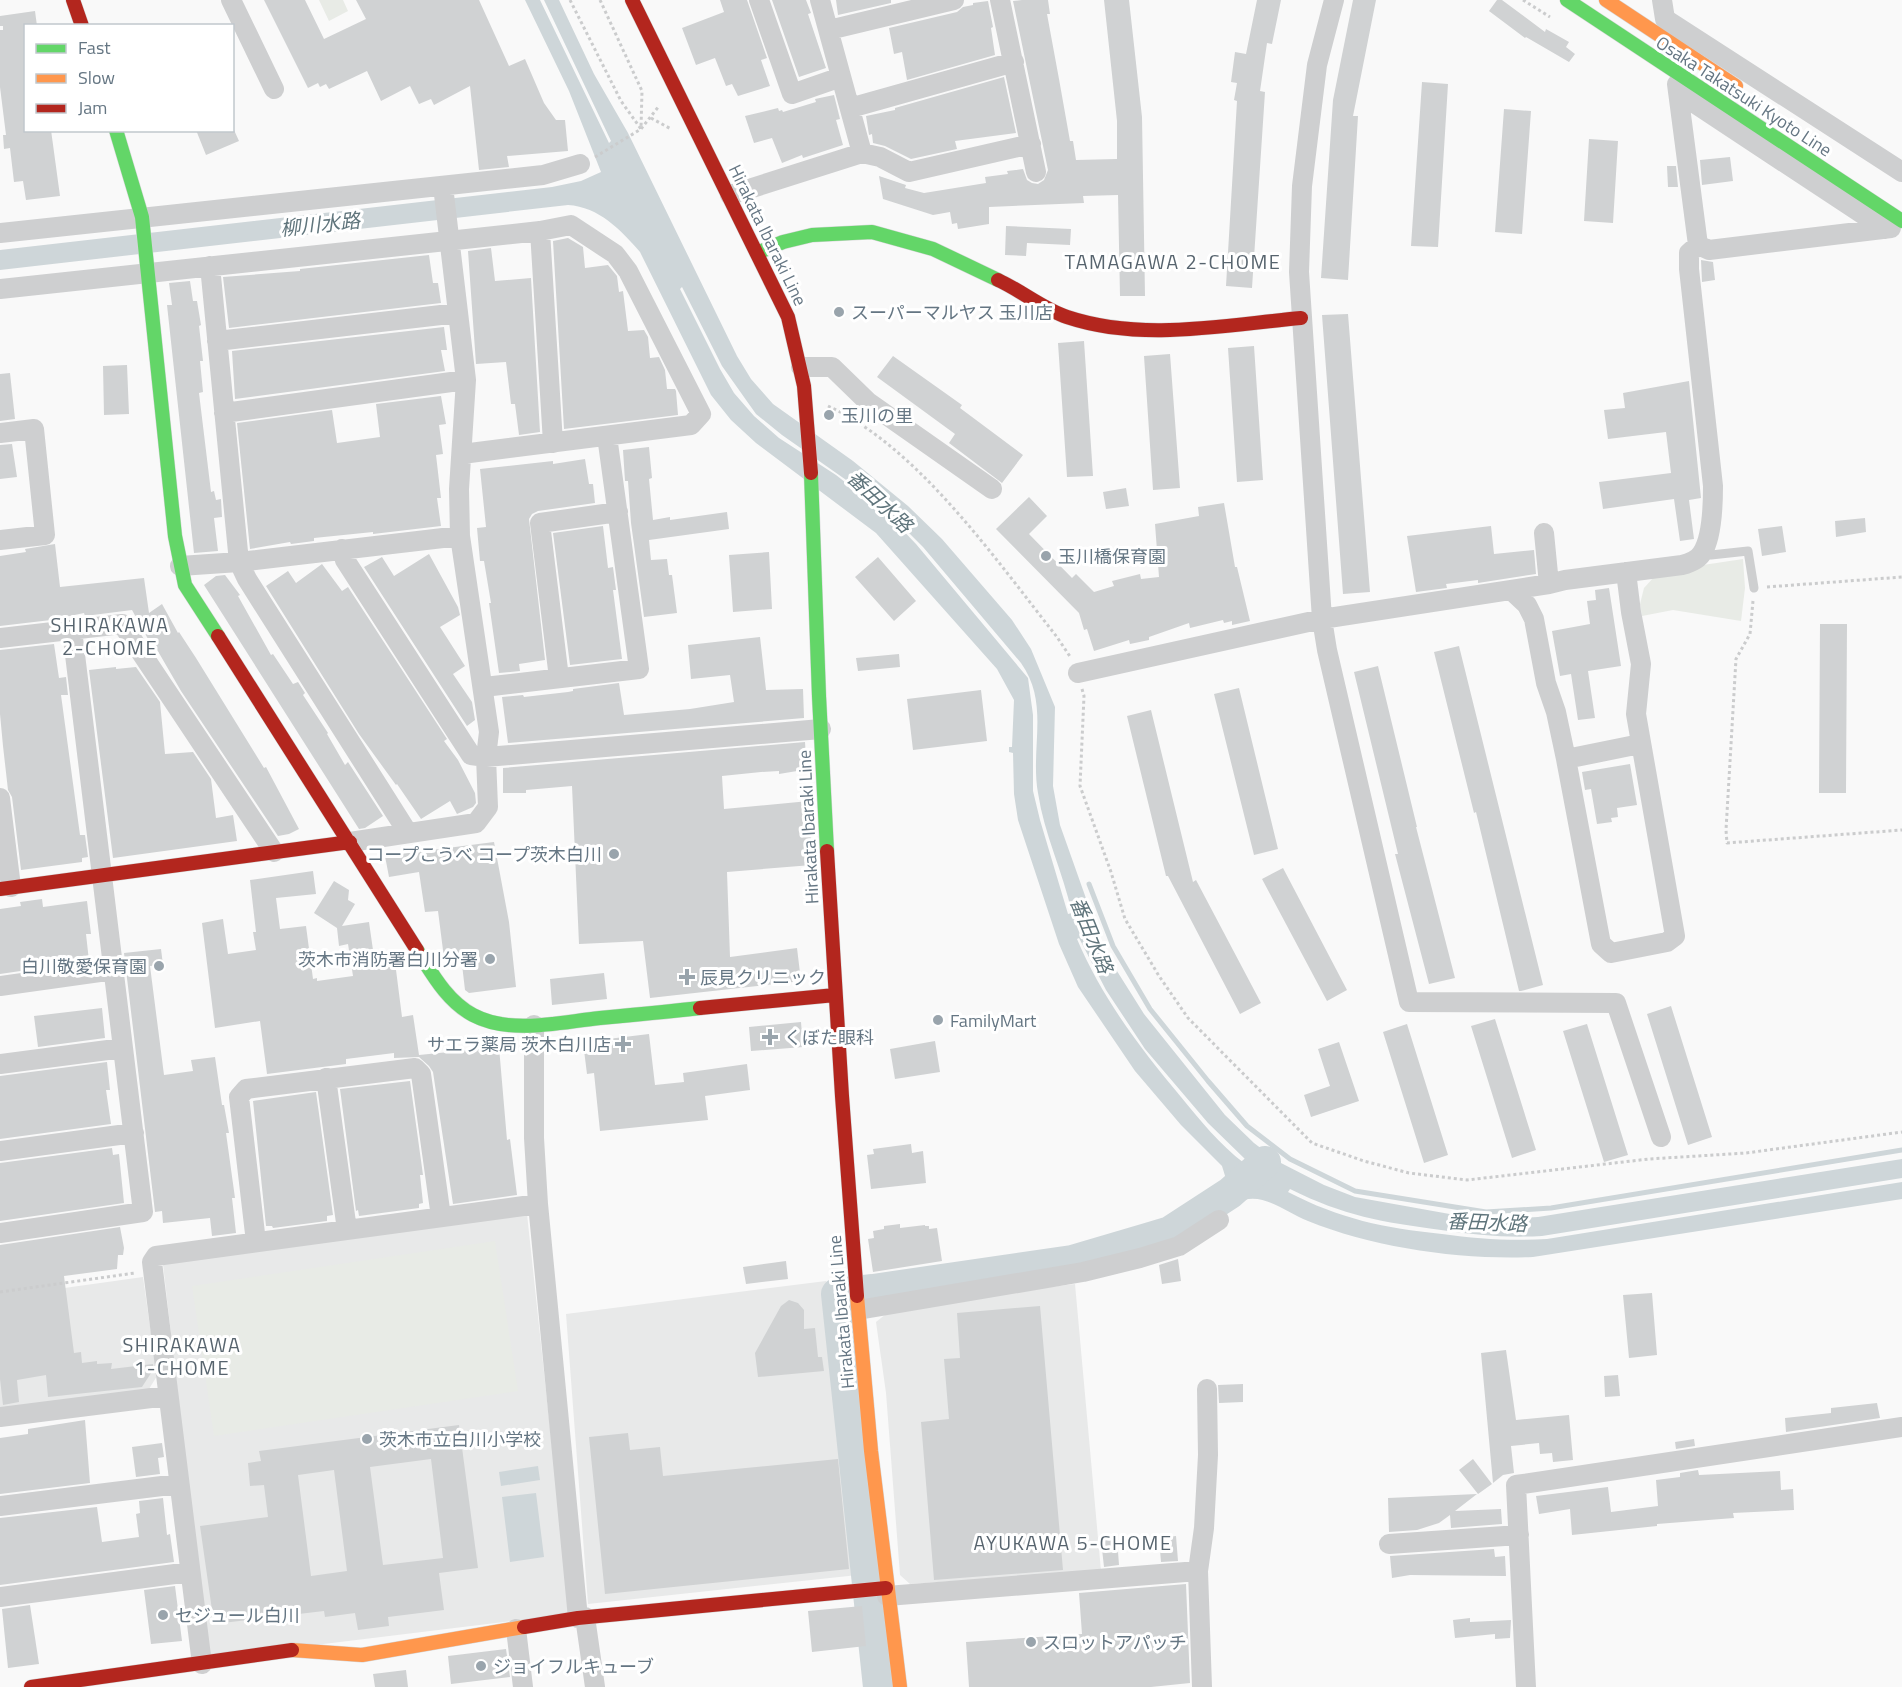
<svg xmlns="http://www.w3.org/2000/svg" width="1902" height="1687" font-family="'Titillium Web','Noto Sans JP',sans-serif">
  <style>
    .built { fill: #e8e9e9 }
    .green { fill: #e8ebe6 }
    .water { fill: #ced6d9; fill-rule: evenodd }
    .lines { fill: none; stroke-linecap: round; stroke-linejoin: round }
    .stream { stroke: #ced6d9; stroke-width: 5 }
    .river { stroke: #ced6d9; stroke-width: 32 }
    .building { fill: #d0d2d3; fill-rule: evenodd }
    .fast-casing { stroke: #d5d6d7; stroke-width: 15 }
    .slow-casing { stroke: #d5d6d7; stroke-width: 15 }
    .jam-casing { stroke: #d5d6d7; stroke-width: 15 }
    .path { stroke: #cbcccd; stroke-width: 3; stroke-dasharray: 3 3; stroke-linecap: butt }
    .lane { stroke: #cecfd0; stroke-width: 9 }
    .street { stroke: #cecfd0; stroke-width: 20 }
    .fast { stroke: #63d668; stroke-width: 14 }
    .slow { stroke: #ff974d; stroke-width: 14 }
    .jam { stroke: #b3261e; stroke-width: 14 }
    .poi-dot { fill: #99a4ac; stroke: #fff; stroke-width: 2 }
    .labels { text-anchor: middle; dominant-baseline: central; stroke-width: 6; stroke-linejoin: round; paint-order: stroke }
    .street-label { font-size: 18px; fill: #657683; stroke: #fff }
    .poi-label { font-size: 18px; fill: #657683; stroke: #fff; text-anchor: start }
    .water-label { font-size: 20px; font-style: italic; fill: #60757c; stroke: #fff }
    .neighbourhood-label { font-size: 20px; letter-spacing: 1.5px; fill: #57646e; stroke: #fff }
  </style>
  <rect width="100%" height="100%" fill="#f9f9f9"/>
  <path class="built" d="M527 1214 570 1614 208 1658 163 1264Z
    M143 1277 157 1376 149 1389 0 1409V1297Z
    M826 1281 858 1575 588 1604 566 1314Z
    M1075 1284 1101 1571 910 1584 900 1575 886 1393 876 1322 886 1314 978 1296Z"/>
  <path class="green" d="M319 0H343L348 11 329 21Z
    M1743 559 1745 588 1741 621 1673 610 1642 616 1640 604 1644 588 1654 577 1703 565Z
    M495 1241 518 1391 214 1436 192 1286Z"/>
  <path class="water" d="M525 0H540L609 143 611 141 544 0H559L594 74 628 133 737 356 751 379 773 404 853 461 908 506 942 539 1012 620 1031 649 1055 707 1053 786 1060 825 1105 952 1144 1014 1225 1115 1254 1143 1279 1162 1324 1185 1355 1197 1483 1220 1538 1217 1902 1159V1178L1542 1236C1508 1238 1475 1235 1441 1230 1382 1222 1344 1216 1290 1189L1288 1192C1340 1219 1384 1228 1442 1234 1478 1239 1510 1241 1547 1239L1902 1182V1199L1533 1257C1460 1260 1375 1248 1308 1221 1287 1213 1266 1194 1244 1200L1235 1184 1226 1179 1222 1166 1181 1125 1135 1071 1078 987 1059 944 1018 820 1014 794 1013 753 1009 752V747H1012L1014 700 997 669 876 533 756 443 731 420 711 395 640 252C621 230 599 207 568 205L0 270V250L552 187 581 181 601 172 569 91ZM682 287 722 366 756 414 782 435 869 496 894 518 923 547 1021 663C1050 704 1030 747 1038 793 1044 834 1063 872 1072 913L1068 914 1040 820 1033 791V715L1028 678 916 544 894 521 836 475 779 438 754 416 734 393 720 369 680 289ZM1079 938 1106 990 1145 1049 1208 1123 1246 1160 1244 1163C1220 1145 1200 1120 1181 1097 1140 1048 1102 998 1077 939Z
    M538 1466 540 1480 501 1486 499 1472Z
    M536 1493 544 1557 510 1562 502 1497Z"/>
  <g class="lines">
    <path class="stream" d="M1089 884 1113 946 1150 1009 1208 1081 1247 1126 1290 1159 1355 1191 1486 1212 1551 1208 1902 1150"/>
    <path class="river" d="M879 1687 837 1294 873 1290 1072 1261 1150 1238 1170 1232 1230 1193 1265 1162"/>
  </g>
  <path class="building" d="M264 0H305L324 39 366 19 356 0H479L509 66 525 59 544 103 556 120H565L568 151 507 156 509 167 479 170 470 86 434 105 431 99 419 104 410 86 381 101 367 71 329 89 326 84 320 87 318 83 308 88Z
    M720 0H747L767 58 761 60 770 86 738 96 732 84 726 86 715 58 696 65 682 28 724 12Z
    M772 0H806L811 13 808 14 826 68 799 77Z
    M836 0H891V3L838 15Z
    M1022 0H1048L1050 14H1047L1059 79 1070 141H1073L1076 160 1117 159V121L1104 0H1129L1142 117 1145 296H1120L1118 195 1083 196 1084 203 989 207V224L958 229 957 223 952 224 950 212 933 215 883 199 879 176 906 185 905 188 924 193 986 183 985 177 1008 174 1007 171 1023 169 1027 180 1032 183 1038 184 1044 180 1048 170 1013 1Z
    M1257 0H1281L1272 44 1267 43 1260 91 1265 92 1252 288 1226 286 1237 101 1234 100 1237 83 1231 82 1235 52 1246 54Z
    M1353 0H1376L1353 116H1358L1348 280 1321 278 1333 100Z
    M1497 0H1502L1545 32 1546 29 1569 42 1566 47 1575 54 1569 62 1526 37 1525 38 1489 11Z
    M988 1 993 27 991 28 995 55 907 80 902 52 894 54 889 28 957 12 963 7 973 5V3Z
    M35 11 37 26H26V130H51L60 196 26 200 23 181 14 182 10 148 4 149 3 135H6L0 87V30H3V26H0V16Z
    M1004 77 1016 133 955 141 957 149 911 159 885 146 873 143 872 134 869 135 866 116 895 110V108Z
    M1422 82 1448 84 1438 247 1411 246Z
    M834 95 840 119 836 120 843 145 803 158 802 155 782 163 772 138 754 143 745 116 778 108 779 111 782 110 783 112 816 102 815 99Z
    M1504 109 1531 111 1522 234 1495 232Z
    M196 130H234L239 141 206 155Z
    M1589 139 1618 141 1613 223 1584 221Z
    M1730 157 1733 181 1702 185 1700 160Z
    M1667 166H1676L1678 187H1668Z
    M1006 226 1071 229 1070 245 1027 243 1026 256 1005 255Z
    M568 238 583 247 585 268 608 265 617 276 619 292 623 291 628 331 644 330 648 337 650 358 659 357 665 370 667 389H675L676 391 678 415 564 429 553 241Z
    M491 248 495 281 531 278 540 432 519 435 515 404H511L506 362 476 364 468 251Z
    M429 255 433 283H438L441 303 229 328 223 277 300 271V269Z
    M1701 260 1713 262 1715 280 1702 282Z
    M190 281 193 301H197L201 325 199 326 203 361H200L203 392 199 393 211 492 214 491 216 500 221 499 222 517 214 518 218 551 194 553 167 305H172L169 283Z
    M1348 314 1370 592 1343 594 1322 315Z
    M444 327 447 350H441L445 371 235 399 232 351Z
    M1084 341 1093 476 1067 477 1058 343Z
    M1254 346 1263 480 1237 482 1228 348Z
    M1170 354 1180 488 1153 490 1144 356Z
    M893 356 962 405 960 408 1023 455 1002 483 949 443 955 434 877 377Z
    M127 365 129 414 104 415 103 366Z
    M10 373 15 419 0 421V374Z
    M1689 381 1701 498 1689 500 1694 539 1680 541 1674 499 1603 509 1599 482 1671 473 1666 432 1608 439 1604 410 1625 408 1623 393Z
    M441 396 446 424 439 425 443 454 436 455 441 498H437L441 526 373 534V532L314 538V541L291 544 290 542 250 549 237 423 332 410 337 443 380 437 376 404Z
    M12 444 17 477 0 479V445Z
    M649 447 652 478 649 479 653 520 670 517V520L727 512 729 529 649 540 651 560 667 559 669 575H672L677 613 644 617 631 523 628 481H625L623 450Z
    M585 459 589 484H593L595 503 538 511 532 514 529 519 545 660 519 664 520 671 499 673 489 603H491L484 561H480L477 528 486 527 480 469 553 461V464Z
    M1126 488 1129 506 1106 509 1103 492Z
    M1029 497 1047 516 1029 534 1072 578 1076 574 1094 592 1114 586 1112 581 1140 574 1141 579 1159 577 1155 524 1199 516 1198 507 1224 503 1235 567H1237L1250 621 1232 625V621L1224 623 1223 620 1190 628 1189 623 1149 637V640L1130 644 1129 640 1094 651 1087 629 1084 630 1079 613 996 529Z
    M1865 518 1866 532 1836 537 1835 521Z
    M603 526 608 568 613 567 616 590H613L622 659 570 665 553 533Z
    M1491 526 1494 554 1534 550 1536 574 1478 583V580L1446 584 1447 588 1416 592 1407 536Z
    M1782 526 1786 552 1762 556 1758 529Z
    M55 544 60 587 144 578 149 613 162 604 178 633 179 632 196 658 264 768 266 767 299 829 289 834 278 836 181 691 152 641 153 648 132 610 85 616 84 613 51 620 0 626V556L26 552 25 549Z
    M769 552 772 609 733 612 729 555Z
    M429 554 458 607 460 615 440 627 465 666 453 674 472 702 475 720 467 726 364 567 382 557 394 576Z
    M878 557 916 601 894 621 855 577Z
    M322 564 342 591 348 587 447 739 444 741 458 760 475 793 476 803 473 807 457 814 450 801 421 819 397 784 396 785 359 734 266 586 288 571 296 583Z
    M225 575 240 595 238 596 271 655 273 654 293 684 298 682 305 693 303 695 328 733 327 734 345 765 348 762 383 816 365 828 359 829 204 585 216 576Z
    M1609 588 1621 666 1588 671 1595 718 1578 720 1571 674 1560 676 1552 631 1590 624 1587 601 1596 600 1595 590Z
    M1820 624H1847L1846 793H1819Z
    M760 637 766 690 803 689 804 718 508 743 502 697 523 695 524 697 568 692 573 691V689L619 683 624 715 690 709 734 702 730 675 691 679 688 645Z
    M54 644 59 678 66 677 68 695H61L80 835H85L88 857 82 858V862L21 870 12 797 8 790 3 746 0 714V650Z
    M1459 646 1543 985 1521 991H1519L1476 812 1474 813 1434 652Z
    M899 654 900 667 858 671 856 658Z
    M1378 666 1417 827H1416L1455 978 1429 984 1395 854H1398L1354 672Z
    M116 667V669L136 667 160 702 165 754 193 752 211 779 216 818 233 815 237 841 113 858 89 670Z
    M1239 688 1278 849 1254 855 1214 694Z
    M981 690 987 741 913 750 907 699Z
    M1151 710 1193 882 1196 880 1261 1003 1240 1014 1168 876H1166L1127 716Z
    M805 742 807 773 797 774V771L779 774V771L761 772 722 776 724 809 809 801 812 865 727 872 730 957 797 948 801 981 650 998 643 941 579 944 572 786 526 790V793H503V768Z
    M1630 764 1637 805 1617 808 1618 817 1611 818 1612 822 1597 824 1591 789 1585 790 1582 772Z
    M494 842 509 922 516 987 469 993 465 990 461 956 444 958 438 911 425 912 419 872 389 877 385 856Z
    M1283 868 1347 990 1327 1001 1262 879Z
    M313 871 316 894 276 898 280 929 306 926 313 979 317 978V981L353 976 348 944 339 946 337 928 314 913 334 881 349 890 348 900 355 904 342 926 369 922 375 964 395 962 402 1017 413 1015 419 1055 499 1047 507 1140 510 1139 517 1195 453 1204 433 1072 429 1066 419 1057 394 1058V1053L346 1059V1064L267 1074 260 1021 215 1028 202 923 223 919 228 954 256 950 253 932H256L250 880Z
    M42 899 43 907 87 901 91 934H86L89 961 0 974V909L21 906 20 902Z
    M161 949 163 965 150 966 164 1075 193 1071 191 1060 215 1057 222 1105H224L229 1133H226L235 1198H232L236 1233 212 1236 210 1218 163 1223 162 1211 155 1212 124 953Z
    M604 973 607 999 552 1005 550 979Z
    M1671 1006 1712 1137 1688 1145 1647 1014Z
    M102 1008 105 1038 38 1047 34 1016Z
    M1495 1019 1536 1150 1512 1158 1471 1026Z
    M801 1022 803 1047 751 1051 749 1027Z
    M1407 1024 1448 1155 1424 1163 1383 1032Z
    M1587 1024 1628 1155 1604 1162 1563 1031Z
    M649 1034 655 1085 684 1082 683 1073 747 1064 750 1090 705 1096 708 1120 600 1131 594 1073 587 1074 583 1042Z
    M935 1041 940 1072 895 1079 890 1049Z
    M1339 1042 1359 1101 1311 1117 1304 1095 1330 1086 1318 1049Z
    M107 1062 110 1090H106L111 1124 0 1139V1076Z
    M410 1081 423 1175H420L423 1203 419 1204V1208L359 1216 358 1210 356 1211 340 1089Z
    M316 1092 333 1215 327 1216V1221L273 1228 272 1226H266L253 1101Z
    M911 1144 912 1153 923 1151 926 1183 871 1189 867 1155 874 1154 873 1149Z
    M112 1148 113 1155 119 1154 124 1203 0 1221V1163Z
    M900 1224V1228L925 1225V1226H929V1229L937 1228 942 1261 873 1272 868 1239 874 1238 873 1231 884 1229V1226Z
    M120 1227 124 1248 123 1255H118L117 1269 64 1276 74 1353 81 1352 82 1363 97 1361V1364L112 1363 111 1369 153 1364V1370L142 1387 48 1397 46 1375 17 1380 19 1402 3 1405 0 1379V1245Z
    M1178 1259 1181 1281 1162 1284 1159 1265Z
    M786 1261 788 1279 746 1284 743 1267Z
    M1652 1293 1657 1355 1629 1358 1623 1295Z
    M789 1300 798 1303 804 1310V1329L815 1328 818 1357H822L824 1371 758 1377 755 1353 781 1306Z
    M1040 1306 1063 1570 934 1580 921 1422 949 1419 944 1359 960 1358 957 1313Z
    M1506 1350 1516 1420 1569 1415 1573 1460 1553 1462 1552 1453 1540 1454 1539 1443 1511 1446 1514 1473 1503 1475 1493 1483 1481 1353Z
    M1618 1375 1620 1396 1605 1397 1604 1376Z
    M1243 1384V1402L1219 1403 1218 1385Z
    M1877 1403 1880 1418 1786 1432 1785 1418 1831 1413V1408Z
    M85 1420 90 1483 0 1494V1438L28 1434V1429Z
    M459 1425 478 1568 439 1573 444 1610 388 1617 389 1626 358 1630 355 1613 325 1617 324 1611 214 1624 200 1526 268 1517 264 1485 250 1486 248 1463 261 1461 259 1451ZM431 1459 443 1558 383 1565 370 1467ZM334 1470 347 1571 311 1576 298 1475Z
    M628 1433 630 1450 660 1447 663 1476 838 1459 849 1569 605 1594 589 1437Z
    M1694 1439 1695 1446 1676 1449 1675 1442Z
    M162 1443 164 1457 158 1458 160 1474 136 1477 132 1447Z
    M1473 1459 1492 1484 1478 1494 1459 1470Z
    M1698 1470 1699 1475 1780 1471 1781 1490 1793 1489 1794 1510 1733 1513 1734 1518 1657 1524V1526L1572 1535 1570 1509 1539 1514 1536 1496 1608 1487 1611 1512 1658 1506 1656 1480 1680 1477V1473Z
    M1477 1494 1455 1511 1501 1509 1502 1524 1451 1528 1450 1515 1439 1523 1417 1530 1389 1532 1388 1498Z
    M163 1498 167 1535 170 1534 174 1562 0 1585V1518L97 1507 102 1542 139 1537 136 1514 140 1513 139 1501Z
    M1176 1536 1178 1561 1161 1562 1159 1538Z
    M1117 1538 1119 1565 1104 1567 1101 1540Z
    M1494 1549 1495 1557 1505 1556 1506 1576 1410 1575 1392 1578 1390 1556Z
    M1186 1584 1190 1683 1151 1687H969L966 1642 1082 1634 1079 1593Z
    M175 1586 182 1641 151 1644 144 1590Z
    M30 1605 39 1664 8 1668 2 1609Z
    M862 1606 866 1646 812 1652 808 1611Z
    M1470 1618V1622L1511 1620 1510 1638 1495 1639V1634L1455 1638 1453 1620Z
    M506 1649 510 1677 451 1684 448 1656Z
    M406 1670 408 1687H375L373 1674Z"/>
  <g class="lines">
    <g class="fast-casing">
      <path id="fast" d="M1567 0 1902 221
        M116 130 142 217 175 536 185 585 218 636
        M757 253 783 242 812 235 872 232 933 249 998 280
        M811 473 819 696 827 851
        M417 950C433 975 447 1001 473 1015 511 1035 560 1022 600 1018 633 1015 666 1012 700 1008"/>
    </g>
    <g class="slow-casing">
      <path id="slow" d="M1606 0 1736 86
        M857 1296 871 1451 900 1687
        M292 1650 362 1655 524 1627"/>
    </g>
    <g class="jam-casing">
      <path id="jam" d="M73 0 82 26
        M632 0 788 317 804 386 811 473
        M998 280C1020 290 1045 310 1067 317 1142 342 1224 325 1301 318
        M218 636 417 950
        M827 851 842 1096 857 1296
        M0 889 350 842
        M700 1008 835 995
        M524 1627 578 1618 886 1588
        M31 1687 292 1650"/>
    </g>
    <path class="path" d="M570 0 621 101 641 129
      M600 0 642 91 641 128
      M1523 0 1550 17
      M651 118 671 129
      M595 157 641 129 659 106
      M828 406C918 447 996 560 1057 637L1071 658
      M1767 587 1902 577
      M1753 601 1750 634 1736 659 1726 830 1727 843 1902 830
      M1082 689 1084 696 1080 786 1111 872 1125 919 1159 976 1188 1018 1312 1143 1364 1161 1409 1173 1467 1180 1649 1159 1746 1153 1902 1132
      M0 1292 135 1273"/>
    <path class="lane" d="M1704 551 1711 555 1748 551 1754 588"/>
    <path class="street" d="M231 0 274 89
      M759 0 792 94 841 77
      M820 0 862 153
      M1000 0 1036 172
      M1334 0 1317 65 1302 186 1299 272 1322 619 1327 650 1409 1002 1616 1003 1661 1137
      M1662 0 1665 19 1902 172
      M829 30 954 0
      M1677 84 1698 245
      M1679 93 1885 229
      M850 108 1014 62
      M730 195 862 153 880 157 909 172 1031 144
      M540 231 553 443
      M0 233 543 175 580 164
      M1698 245 1709 250 1891 228
      M210 266 239 562 247 579 408 833
      M0 289 540 231 571 225 615 254 628 271 701 414 691 425 462 454
      M217 341 458 313
      M801 367H832L868 402 992 489
      M224 413 466 380
      M0 433 34 429 45 535 0 540
      M1544 533 1549 584
      M342 549 345 560 471 755 486 757 821 729
      M180 566 239 562 460 536
      M1511 590 1527 605 1534 619 1546 683 1556 712 1566 759 1601 944 1611 953 1667 942 1675 936 1636 714 1641 664 1631 612 1626 572
      M0 638 122 624 274 852
      M1078 673 1322 619 1549 584 1565 580 1682 565C1690 563 1698 560 1702 553 1712 538 1713 504 1713 486L1689 269V253L1698 245
      M559 678 540 523 618 512
      M484 687 639 669 607 436
      M1566 759 1640 744
      M0 798 11 887
      M350 842 476 823 488 807 486 757 489 732 460 536 459 489 466 380 443 186
      M0 986 114 970
      M534 1025V1138L538 1204 578 1618
      M0 1064 123 1048
      M326 1078 347 1230
      M0 1151 134 1133
      M0 1233 143 1212 72 630
      M256 1242 239 1097 246 1089 415 1068 421 1074 441 1217
      M858 1310 1083 1272 1140 1258 1179 1246 1219 1220
      M0 1417 167 1396
      M0 1506 178 1484
      M1389 1544 1519 1535
      M887 1596 1198 1571
      M0 1597 190 1572
      M585 1617 595 1687
      M516 1629 523 1687
      M202 1664 152 1262 156 1256 538 1204
      M1202 1687 1198 1571 1204 1528 1208 1455 1207 1389
      M1526 1687 1516 1485 1902 1427"/>
    <use href="#fast" class="fast"/>
    <use href="#slow" class="slow"/>
    <use href="#jam" class="jam"/>
  </g>
  <g class="poi-dot">
    <circle cx="839" cy="312" r="6"/>
    <circle cx="829" cy="415" r="6"/>
    <circle cx="1046" cy="556" r="6"/>
    <circle cx="614" cy="854" r="6"/>
    <circle cx="490" cy="959" r="6"/>
    <circle cx="159" cy="966" r="6"/>
    <path d="M684 968h6v6h6v6h-6v6h-6v-6h-6v-6h6z"/>
    <circle cx="938" cy="1020" r="6"/>
    <path d="M767 1028h6v6h6v6h-6v6h-6v-6h-6v-6h6z"/>
    <path d="M620 1035h6v6h6v6h-6v6h-6v-6h-6v-6h6z"/>
    <circle cx="367" cy="1439" r="6"/>
    <circle cx="163" cy="1615" r="6"/>
    <circle cx="1031" cy="1642" r="6"/>
    <circle cx="481" cy="1666" r="6"/>
  </g>
  <g class="labels">
    <g class="street-label">
      <text transform="translate(1744 96) rotate(33)">Osaka Takatsuki Kyoto Line</text>
      <text transform="translate(768 235) rotate(64)">Hirakata Ibaraki Line</text>
      <text transform="translate(808 827) rotate(-93)">Hirakata Ibaraki Line</text>
      <text transform="translate(841 1312) rotate(-95)">Hirakata Ibaraki Line</text>
    </g>
    <g class="poi-label">
      <text x="851" y="312">スーパーマルヤス 玉川店</text>
      <text x="841" y="415">玉川の里</text>
      <text x="1058" y="556">玉川橋保育園</text>
      <text x="602" y="854" text-anchor="end">コープこうべ コープ茨木白川</text>
      <text x="478" y="959" text-anchor="end">茨木市消防署白川分署</text>
      <text x="147" y="966" text-anchor="end">白川敬愛保育園</text>
      <text x="700" y="977">辰見クリニック</text>
      <text x="950" y="1020">FamilyMart</text>
      <text x="784" y="1037">くぼた眼科</text>
      <text x="611" y="1044" text-anchor="end">サエラ薬局 茨木白川店</text>
      <text x="379" y="1439">茨木市立白川小学校</text>
      <text x="175" y="1615">セジュール白川</text>
      <text x="1043" y="1642">スロットアパッチ</text>
      <text x="493" y="1666">ジョイフルキューブ</text>
    </g>
    <g class="water-label">
      <text transform="translate(320 224) rotate(-6)">柳川水路</text>
      <text transform="translate(880 501) rotate(43)">番田水路</text>
      <text transform="translate(1092 935) rotate(68)">番田水路</text>
      <text transform="translate(1487 1222) rotate(2)">番田水路</text>
    </g>
    <g class="neighbourhood-label">
      <text x="1173" y="261">TAMAGAWA 2-CHOME</text>
      <text x="110" y="624">SHIRAKAWA<tspan x="110" dy="23">2-CHOME</tspan></text>
      <text x="182" y="1344">SHIRAKAWA<tspan x="182" dy="23">1-CHOME</tspan></text>
      <text x="1073" y="1542">AYUKAWA 5-CHOME</text>
    </g>
  </g>
  <rect x="24" y="24" width="210" height="108" fill="#ffffff" stroke="#c1c8cd" stroke-width="1.5"/>
  <rect x="36" y="44" width="30" height="9" fill="#63d668" stroke="#c1c8cd" stroke-width="1.5"/>
  <text x="78" y="54" font-size="18" fill="#657683">Fast</text>
  <rect x="36" y="74" width="30" height="9" fill="#ff974d" stroke="#c1c8cd" stroke-width="1.5"/>
  <text x="78" y="84" font-size="18" fill="#657683">Slow</text>
  <rect x="36" y="104" width="30" height="9" fill="#b3261e" stroke="#c1c8cd" stroke-width="1.5"/>
  <text x="78" y="114" font-size="18" fill="#657683">Jam</text>
</svg>
